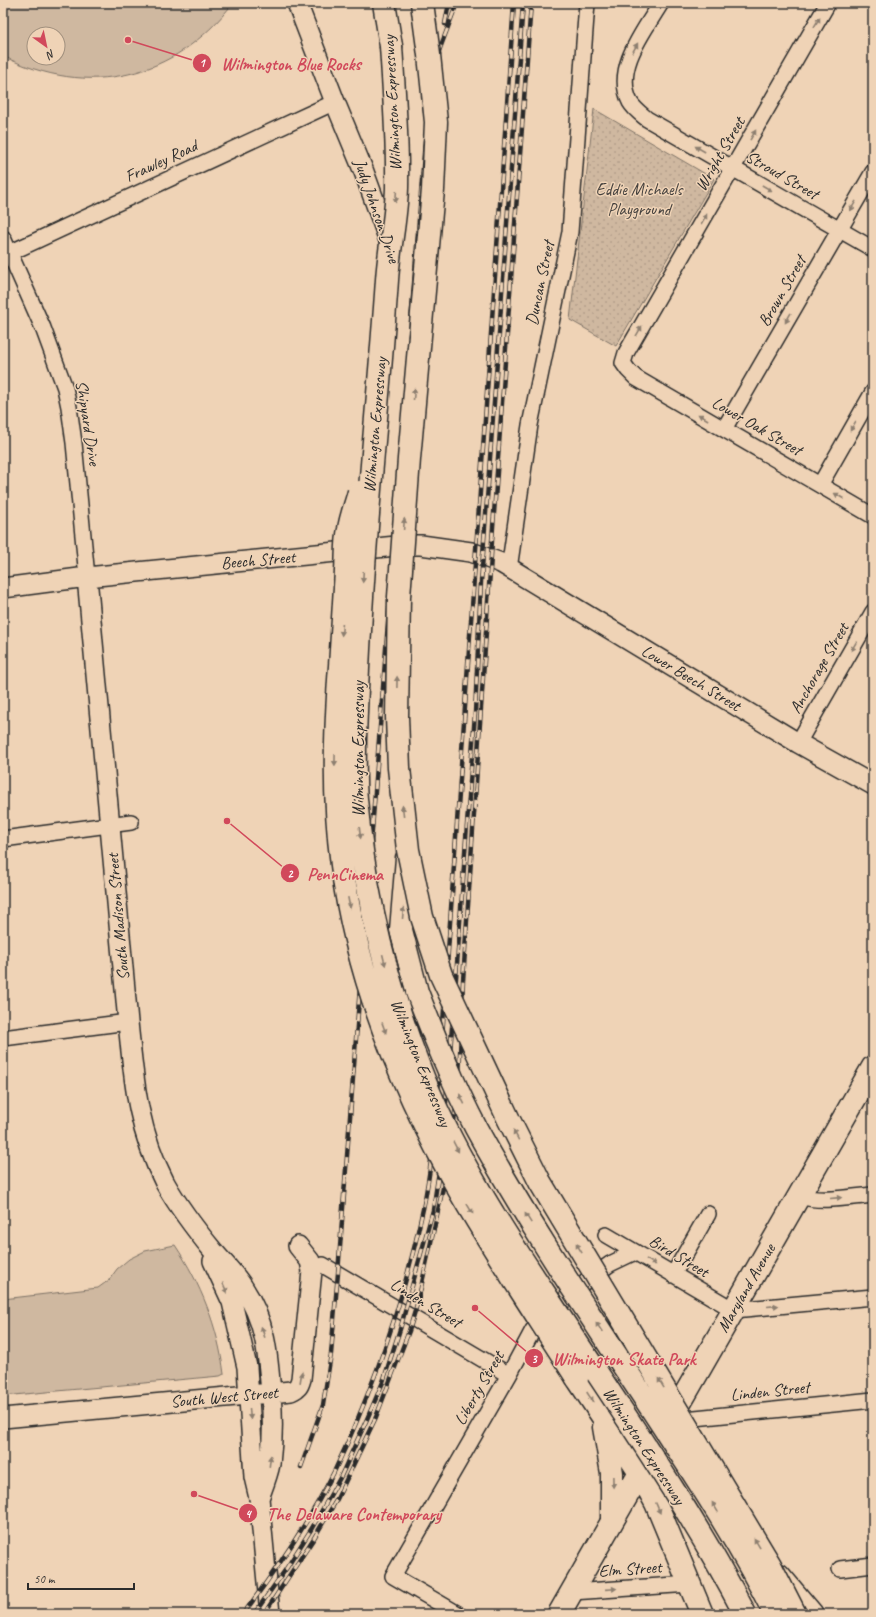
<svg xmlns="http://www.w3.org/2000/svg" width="876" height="1617" font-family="Caveat,sans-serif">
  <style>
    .grass { fill: #cfb8a0; stroke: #7d7266; fill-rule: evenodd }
    .park { fill: url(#park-dots); stroke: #7d7266 }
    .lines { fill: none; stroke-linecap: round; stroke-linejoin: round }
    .minor-casing { stroke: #2b2b2b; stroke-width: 18 }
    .tertiary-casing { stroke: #2b2b2b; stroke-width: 22 }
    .primary-casing { stroke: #2b2b2b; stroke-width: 25 }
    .motorway-casing { stroke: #2b2b2b; stroke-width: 25 }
    .minor { stroke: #efd3b6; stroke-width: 15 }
    .tertiary { stroke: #efd3b6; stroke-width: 19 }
    .primary { stroke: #efd3b6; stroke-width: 22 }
    .motorway { stroke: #efd3b6; stroke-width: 22 }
    .rail-casing { stroke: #2b2b2b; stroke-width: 4.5 }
    .rail { stroke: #efd3b6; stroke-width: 3; stroke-dasharray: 9; stroke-linecap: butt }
    .motorway-bridge-casing { stroke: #2b2b2b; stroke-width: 25; stroke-linecap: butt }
    .motorway-bridge { stroke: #efd3b6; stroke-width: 22 }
    .oneway { fill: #8d7f70 }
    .labels { text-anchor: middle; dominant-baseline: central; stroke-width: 3; stroke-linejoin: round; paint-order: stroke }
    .street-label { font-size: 17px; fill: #2b2b2b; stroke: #efd3b6 }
    .park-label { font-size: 17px; fill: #44403d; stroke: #efd3b6 }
    .leader { fill: none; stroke: #d1495b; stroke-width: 1.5 }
    .callout-dot { fill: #d1495b; stroke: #efd3b6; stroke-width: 1.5 }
    .mark-label { font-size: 12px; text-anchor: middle; font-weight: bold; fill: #fff }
    .callout-label { font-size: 18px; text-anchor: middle; font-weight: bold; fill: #d1495b; stroke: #efd3b6; stroke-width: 3; stroke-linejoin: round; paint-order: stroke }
  </style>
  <defs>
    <pattern id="park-dots" width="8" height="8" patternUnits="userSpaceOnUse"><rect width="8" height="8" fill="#cfb8a0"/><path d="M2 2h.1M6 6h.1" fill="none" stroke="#b29e8a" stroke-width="1.8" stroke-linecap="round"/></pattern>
  </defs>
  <rect width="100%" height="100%" fill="#efd3b6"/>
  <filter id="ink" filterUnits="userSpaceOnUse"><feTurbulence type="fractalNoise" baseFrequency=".025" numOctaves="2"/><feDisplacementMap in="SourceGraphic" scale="8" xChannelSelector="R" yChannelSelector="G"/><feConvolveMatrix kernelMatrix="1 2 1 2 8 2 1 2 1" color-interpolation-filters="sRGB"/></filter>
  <g filter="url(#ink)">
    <path class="grass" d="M3 3H233C175 79 88 99 3 56ZM34 34H58V58H34Z
      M175 1245C201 1284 218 1327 224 1374L220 1376 3 1396V1299L98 1288 109 1280 117 1269 129 1259 145 1251Z"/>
    <path class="park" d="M594 109 714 179 616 346 570 320Z"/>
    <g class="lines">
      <g class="minor-casing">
        <path id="minor" d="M661 3C645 30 613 68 630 102 634 109 641 114 647 119L873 249
          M828 3 626 353 623 363 628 370 636 378 873 516
          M3 238 43 328 65 388 69 407 74 443 87 577
          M3 256 335 102
          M724 429 873 172
          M820 485 873 392
          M509 569 530 425 570 232 587 3
          M798 743 873 612
          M3 839 131 822
          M3 1038 128 1022
          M799 1196C822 1203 849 1197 873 1195
          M606 1235 734 1310 873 1297
          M323 1265 509 1375
          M673 1275 708 1214
          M675 1420 873 1400
          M840 1569 873 1565
          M572 1592 690 1584
          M458 1614 393 1576 509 1375 533 1330 579 1286 610 1264 635 1252"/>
      </g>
      <g class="tertiary-casing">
        <path id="tertiary" d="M297 3 335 102 364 172 391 246
          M87 577 128 1022C134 1081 137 1128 165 1183 179 1208 196 1230 214 1252 224 1263 235 1274 243 1287 266 1322 268 1354 271 1394 273 1417 273 1440 270 1464 268 1475 263 1487 259 1498
          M3 588 87 577 406 545H421L471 552 501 563 798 743 873 785
          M213 1261 232 1302 247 1367 254 1477 259 1498 270 1614
          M3 1418 291 1391C298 1388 299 1386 301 1379L312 1271 310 1261 298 1246"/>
      </g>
      <g class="primary-casing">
        <path id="primary" d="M640 1473 656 1503 702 1614
          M559 1614 873 1067"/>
      </g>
      <g class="motorway-casing">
        <path id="motorway" d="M384 3 391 46
          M407 858 401 930 417 992
          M577 1378 640 1473
          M604 1427 612 1473V1519
          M779 1575 812 1614"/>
      </g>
      <use href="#minor" class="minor"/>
      <use href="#tertiary" class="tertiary"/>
      <use href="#primary" class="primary"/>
      <use href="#motorway" class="motorway"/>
      <g class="rail-casing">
        <path id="rail" d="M445 24 449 3
          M301 1467 323 1405 331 1354 338 1273 425 141 439 51 457 3
          M243 1614C277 1569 309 1522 334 1472 374 1388 404 1300 423 1209 432 1167 435 1123 439 1081L514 3
          M254 1614 286 1569 312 1528 341 1476 367 1419 383 1382 401 1326 433 1210 442 1152 456 978 475 713 481 582 523 3
          M264 1614 314 1538 337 1499 376 1417 409 1331 418 1301 450 1156 459 1079 463 981 492 541 531 3"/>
      </g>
      <use href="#rail" class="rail"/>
      <g class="motorway-bridge-casing">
        <path id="motorway-bridge" d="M422 3 429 55 436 122 433 190 409 459 399 597 397 717 399 768 408 850 422 917 441 975 509 1120 540 1182 770 1565 795 1614
          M391 46C394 93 398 141 397 188 396 219 389 249 387 280 379 397 366 514 360 631 358 667 356 704 355 740 355 759 354 779 356 799 364 890 386 982 419 1067 450 1148 497 1222 545 1294 613 1399 687 1502 745 1614
          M359 492C356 504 351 516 349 529 346 542 347 557 346 571 344 603 342 634 340 666 335 733 333 798 342 865 357 982 405 1096 463 1197 499 1259 539 1318 577 1378
          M417 992C435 1038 453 1084 476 1128 533 1233 601 1331 666 1431 705 1491 743 1550 775 1614"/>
      </g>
      <use href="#motorway-bridge" class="motorway-bridge"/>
    </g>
    <defs><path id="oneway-solid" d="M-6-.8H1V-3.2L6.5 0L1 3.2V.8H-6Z"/></defs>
    <g class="oneway">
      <use href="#oneway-solid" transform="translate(817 22) rotate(-60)"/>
      <use href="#oneway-solid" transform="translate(635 48) rotate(-61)"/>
      <use href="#oneway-solid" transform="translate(753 135) rotate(-60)"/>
      <use href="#oneway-solid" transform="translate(700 149) rotate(-150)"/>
      <use href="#oneway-solid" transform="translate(767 188) rotate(30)"/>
      <use href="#oneway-solid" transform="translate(396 197) rotate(94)"/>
      <use href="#oneway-solid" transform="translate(853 206) rotate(120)"/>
      <use href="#oneway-solid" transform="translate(704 219) rotate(-60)"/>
      <use href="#oneway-solid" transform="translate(788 318) rotate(120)"/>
      <use href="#oneway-solid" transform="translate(639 331) rotate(-60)"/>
      <use href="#oneway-solid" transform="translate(414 394) rotate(-85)"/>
      <use href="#oneway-solid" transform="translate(703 417) rotate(-150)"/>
      <use href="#oneway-solid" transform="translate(853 426) rotate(120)"/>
      <use href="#oneway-solid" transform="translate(839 496) rotate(-150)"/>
      <use href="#oneway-solid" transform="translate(404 524) rotate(-86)"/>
      <use href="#oneway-solid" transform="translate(363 577) rotate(93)"/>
      <use href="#oneway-solid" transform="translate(342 630) rotate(94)"/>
      <use href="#oneway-solid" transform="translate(854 646) rotate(120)"/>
      <use href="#oneway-solid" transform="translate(397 682) rotate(-89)"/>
      <use href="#oneway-solid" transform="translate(335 760) rotate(91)"/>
      <use href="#oneway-solid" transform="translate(403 811) rotate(-96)"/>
      <use href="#oneway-solid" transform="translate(360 833) rotate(83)"/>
      <use href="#oneway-solid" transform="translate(349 903) rotate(79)"/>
      <use href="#oneway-solid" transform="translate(403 913) rotate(-85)"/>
      <use href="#oneway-solid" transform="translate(384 960) rotate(76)"/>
      <use href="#oneway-solid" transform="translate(384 1028) rotate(70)"/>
      <use href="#oneway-solid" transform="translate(462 1099) rotate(-116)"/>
      <use href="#oneway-solid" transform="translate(516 1135) rotate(-117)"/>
      <use href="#oneway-solid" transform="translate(456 1147) rotate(62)"/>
      <use href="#oneway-solid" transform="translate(836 1198) rotate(-5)"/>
      <use href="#oneway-solid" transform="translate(470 1209) rotate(59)"/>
      <use href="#oneway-solid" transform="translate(528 1218) rotate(-122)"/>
      <use href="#oneway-solid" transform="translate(579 1248) rotate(-121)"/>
      <use href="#oneway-solid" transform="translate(651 1262) rotate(31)"/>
      <use href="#oneway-solid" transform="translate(225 1288) rotate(66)"/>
      <use href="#oneway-solid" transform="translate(773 1306) rotate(-5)"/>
      <use href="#oneway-solid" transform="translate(599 1327) rotate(-123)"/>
      <use href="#oneway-solid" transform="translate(263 1332) rotate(-108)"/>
      <use href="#oneway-solid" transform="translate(301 1377) rotate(-81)"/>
      <use href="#oneway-solid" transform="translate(661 1383) rotate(-121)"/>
      <use href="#oneway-solid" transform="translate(590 1397) rotate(57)"/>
      <use href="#oneway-solid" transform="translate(250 1414) rotate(85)"/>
      <use href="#oneway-solid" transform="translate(270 1461) rotate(-83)"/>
      <use href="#oneway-solid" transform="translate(613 1482) rotate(89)"/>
      <use href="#oneway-solid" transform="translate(715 1507) rotate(-121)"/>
      <use href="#oneway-solid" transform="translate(658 1508) rotate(67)"/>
      <use href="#oneway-solid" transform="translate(757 1543) rotate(-121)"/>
      <use href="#oneway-solid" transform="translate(611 1589) rotate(-4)"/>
    </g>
  </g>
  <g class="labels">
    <g class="street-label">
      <text transform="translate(392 103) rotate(-93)">Wilmington Expressway</text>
      <text transform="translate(720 154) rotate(-60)">Wright Street</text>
      <text transform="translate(161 161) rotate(-25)">Frawley Road</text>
      <text transform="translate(782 175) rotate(30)">Stroud Street</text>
      <text transform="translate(377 211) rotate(71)">Judy Johnson Drive</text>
      <text transform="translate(540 283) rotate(-78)">Duncan Street</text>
      <text transform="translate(782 291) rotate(-60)">Brown Street</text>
      <text transform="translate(88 423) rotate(81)">Shipyard Drive</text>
      <text transform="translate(375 425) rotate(-85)">Wilmington Expressway</text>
      <text transform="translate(757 426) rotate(30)">Lower Oak Street</text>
      <text transform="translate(258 560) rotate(-5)">Beech Street</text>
      <text transform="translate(819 668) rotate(-60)">Anchorage Street</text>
      <text transform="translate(691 678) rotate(31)">Lower Beech Street</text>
      <text transform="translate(358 749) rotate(-90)">Wilmington Expressway</text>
      <text transform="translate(118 917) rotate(-95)">South Madison Street</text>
      <text transform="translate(421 1063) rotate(68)">Wilmington Expressway</text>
      <text transform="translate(679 1256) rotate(31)">Bird Street</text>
      <text transform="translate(746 1288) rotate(-60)">Maryland Avenue</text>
      <text transform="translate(426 1303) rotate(31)">Linden Street</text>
      <text transform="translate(479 1388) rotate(-60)">Liberty Street</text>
      <text transform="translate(770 1391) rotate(-6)">Linden Street</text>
      <text transform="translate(224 1397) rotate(-5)">South West Street</text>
      <text transform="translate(644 1446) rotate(57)">Wilmington Expressway</text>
      <text transform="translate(630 1569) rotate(-4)">Elm Street</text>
    </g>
    <g class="park-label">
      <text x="639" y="189">Eddie Michaels<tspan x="639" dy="20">Playground</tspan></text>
    </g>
  </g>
  <path class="leader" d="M128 40L202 63M227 821L290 873M475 1308L534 1358M194 1494L248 1513"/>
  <g class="callout-dot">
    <circle cx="128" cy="40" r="4"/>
    <circle cx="227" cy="821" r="4"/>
    <circle cx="475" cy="1308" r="4"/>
    <circle cx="194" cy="1494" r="4"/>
    <circle cx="202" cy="63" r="10"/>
    <circle cx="290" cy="873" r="10"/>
    <circle cx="534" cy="1358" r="10"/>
    <circle cx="248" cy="1513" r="10"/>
  </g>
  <g class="mark-label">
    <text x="202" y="67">1</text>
    <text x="290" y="878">2</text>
    <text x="534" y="1363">3</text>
    <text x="248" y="1518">4</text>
  </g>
  <g class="callout-label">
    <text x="291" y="70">Wilmington Blue Rocks</text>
    <text x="345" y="880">PennCinema</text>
    <text x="624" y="1365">Wilmington Skate Park</text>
    <text x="354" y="1520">The Delaware Contemporary</text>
  </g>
  <rect width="876" height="1617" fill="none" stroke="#efd3b6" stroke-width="16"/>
  <rect x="8" y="8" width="860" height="1601" fill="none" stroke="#2b2b2b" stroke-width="1.5" filter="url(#ink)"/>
  <g transform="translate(46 46) rotate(147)"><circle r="19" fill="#efd3b6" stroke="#a1907e"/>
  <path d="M0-3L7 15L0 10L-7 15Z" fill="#d1495b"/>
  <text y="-6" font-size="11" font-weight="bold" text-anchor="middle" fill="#2b2b2b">N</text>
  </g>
  <path d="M28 1583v6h106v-6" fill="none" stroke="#2b2b2b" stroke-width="2"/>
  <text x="34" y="1583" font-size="12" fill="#2b2b2b" stroke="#efd3b6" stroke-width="3" paint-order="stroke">50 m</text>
</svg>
